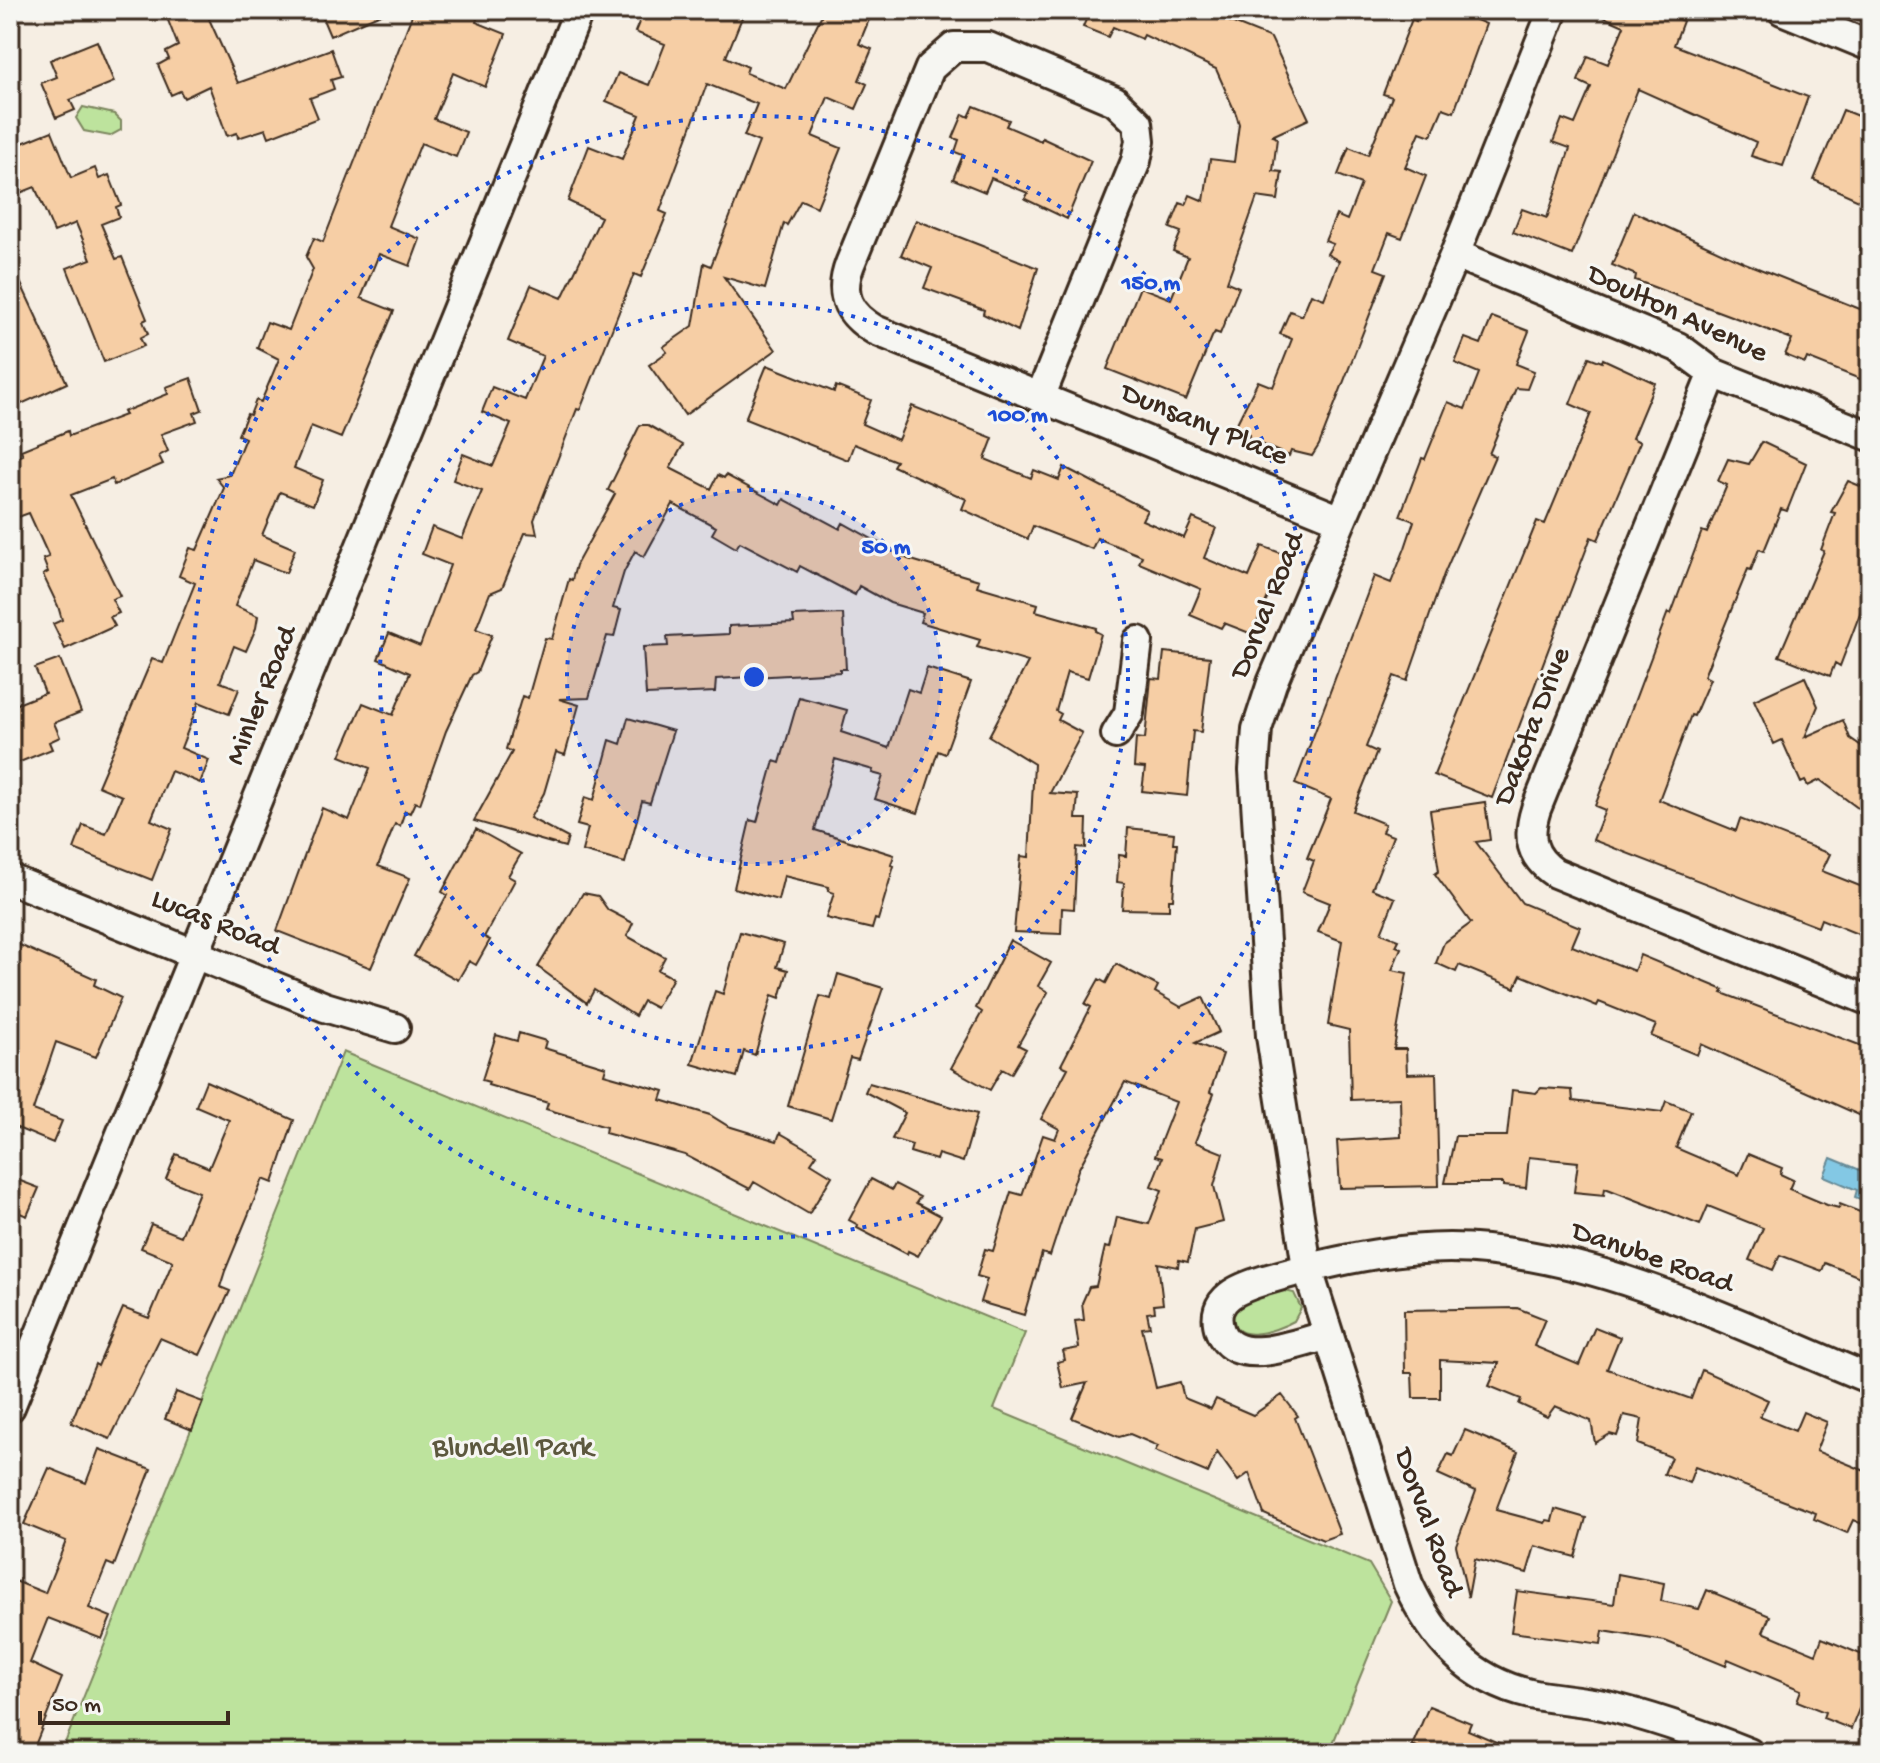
<svg xmlns="http://www.w3.org/2000/svg" width="1880" height="1763" font-family="'Gochi Hand',sans-serif">
  <style>
    .green { fill: #bde39d; stroke: #7c865e; stroke-width: 2 }
    .water { fill: #83c8e4; stroke: #668995; stroke-width: 2 }
    .building { fill: #f6cea5; stroke: #3b2a1e; stroke-width: 2 }
    .lines { fill: none; stroke-linecap: round; stroke-linejoin: round }
    .minor-casing { stroke: #3b2a1e; stroke-width: 34 }
    .minor { stroke: #f6f6f2; stroke-width: 28 }
    .ring { fill: none; stroke: #1d4ed8; stroke-width: 4; stroke-dasharray: 4 8 }
    .labels { text-anchor: middle; dominant-baseline: central; stroke-width: 6; stroke-linejoin: round; paint-order: stroke }
    .street-label { font-size: 30px; fill: #3b2a1e; stroke: #f6f6f2 }
    .park-label { font-size: 30px; fill: #5c583e; stroke: #f6f6f2 }
    .centre { fill: #1d4ed8; stroke: #f6f6f2; stroke-width: 4 }
    .ring-label { font-size: 24px; text-anchor: middle; font-weight: bold; fill: #1d4ed8; stroke: #f6f6f2; stroke-width: 6; stroke-linejoin: round; paint-order: stroke }
  </style>
  <rect width="100%" height="100%" fill="#f6eee3"/>
  <filter id="ink" filterUnits="userSpaceOnUse"><feTurbulence type="fractalNoise" baseFrequency=".0125" numOctaves="2"/><feDisplacementMap in="SourceGraphic" scale="16" xChannelSelector="R" yChannelSelector="G"/><feConvolveMatrix kernelMatrix="1 2 1 2 8 2 1 2 1" color-interpolation-filters="sRGB"/></filter>
  <g filter="url(#ink)">
    <path class="green" d="M83 107 114 114 121 121V130L110 136 84 131 76 118Z
      M343 1052 1025 1333 994 1409 1369 1564 1391 1601 1329 1753H61Z
      M1280 1290 1294 1293 1301 1308 1294 1321C1274 1332 1226 1348 1233 1308L1257 1295Z"/>
    <path class="water" d="M1831 1158 1870 1174 1862 1200 1855 1197 1857 1190 1824 1176Z"/>
    <path class="building" d="M164 10H205L238 83 331 49 341 77 331 80 334 89 310 98 318 118 269 137 266 129 238 138 237 133 227 136 209 86 184 98 180 91 171 95 158 65 169 59 166 52 178 46Z
      M319 10H390L330 36Z
      M414 10H480L476 22 506 34 485 87 453 73 434 119 466 132 456 157 421 143 388 226 420 239 410 266 379 254 361 298 394 311 341 438 311 426 294 468 323 480 313 505 280 492 262 535 295 549 286 573 253 560 235 606 258 616 256 628 246 651 234 646 220 682 239 689 229 714 199 702 181 748 209 760 200 783 171 771 151 820 172 829 152 880 74 849 83 825 106 834 122 796 98 786 152 659 163 663 195 583 179 576 190 548 197 550 224 488 216 478 230 475 245 438 238 435 247 414 250 415 256 400 261 402 279 359 257 348 267 322 289 330 313 269 306 257 314 238 323 242Z
      M644 10H658L679 18 682 10H745L726 57 748 67 746 73 786 89 824 10H873L859 44 872 49 859 80 867 84 856 109 828 97 812 136 841 148 817 207 801 200 787 225 784 223 765 289 724 277 776 350 685 415 649 365 667 352 663 347 693 326 704 263 711 266 759 142 744 136 757 104 707 84 660 211 667 214 641 277 634 274 580 410 577 409 534 520 537 534 525 533 502 588 490 593 476 629 492 635 477 672 472 675 446 731 420 804 415 802 410 813 405 811 400 826 395 824 378 866 410 878 371 968 277 931 322 808 349 820 370 768 340 756 363 703 393 715 410 673 378 659 389 633 420 646 450 565 422 554 432 527 462 539 482 491 453 480 463 454 493 466 511 424 482 412 492 387 525 400 543 356 508 341 531 285 562 298 601 217 568 201 589 146 622 159 640 115 606 101 618 73 649 85 665 44 635 32Z
      M1072 10H1201L1271 38 1309 119 1272 136 1277 138 1273 171 1282 172 1278 200 1257 197 1227 282 1239 287 1220 334 1215 332 1212 337 1186 400 1107 369 1140 287 1171 299 1188 257 1173 251 1181 232 1170 228 1180 203 1186 205 1190 195 1204 201 1210 159 1234 162 1239 124 1236 114 1216 69 1144 35 1142 39 1113 27 1108 37 1083 27 1087 17Z
      M1420 10H1453L1486 24 1454 112 1443 108 1431 136 1420 132 1405 167 1426 176 1402 238 1389 233 1375 269 1386 273 1319 445 1312 456 1291 451 1289 456 1248 439 1249 435 1234 429 1258 381 1273 387 1292 339 1280 334 1290 311 1302 316 1311 294 1324 299 1339 261 1327 254 1333 244 1325 241 1336 215 1347 220 1361 184 1338 175 1349 147 1368 155 1392 97 1383 94 1412 19 1416 21Z
      M1588 10H1657L1683 21 1674 45 1808 97 1783 166 1751 156 1756 142 1638 89 1572 255 1513 232 1522 209 1547 218 1570 148 1553 142 1562 119 1575 124 1591 87 1578 81 1588 56 1608 64 1624 26Z
      M97 41 114 82 70 100 75 110 56 118 41 83 57 77 50 60Z
      M974 106 1009 120 1006 126 1041 141 1042 138 1091 161 1067 219 1025 199 1028 193 991 178 985 192 953 179 963 155 955 152 959 140 953 138 963 114 969 117Z
      M1843 110 1870 121V205L1814 180Z
      M52 131 71 178 95 168 99 179 109 175 121 205 116 207 119 217 101 224 116 259 122 257 147 319 143 321 148 334 140 338 144 346 104 362 67 268 91 259 76 223 54 232 35 187 15 195 10 184V148Z
      M1634 212 1745 263 1870 313V383L1807 358 1805 363 1785 355 1792 339 1635 280 1636 275 1612 265Z
      M916 220 1038 268 1018 331 983 314 984 310 924 288 932 268 901 255Z
      M10 260 67 383 17 406 10 391Z
      M1492 317 1529 331 1516 364 1534 371 1527 389 1516 388 1489 454 1495 456 1444 574 1407 681 1394 676 1366 747 1377 752 1353 811 1385 824 1382 832 1393 836 1372 889 1395 898 1381 933 1399 940 1396 946 1401 948 1392 970 1407 973 1394 1049H1406L1407 1074 1436 1073 1439 1186 1340 1188 1337 1141 1401 1137 1400 1098 1351 1100 1349 1030 1328 1025 1342 941 1318 932 1330 903 1302 892 1314 861 1307 858 1331 799 1295 784 1374 576 1391 583 1405 548 1414 521 1400 516 1422 458 1425 459 1448 402 1465 409 1479 373 1455 363 1465 338 1481 344Z
      M1589 357 1602 362 1603 359 1655 383 1632 438 1640 442 1598 540 1591 537 1492 798 1434 775 1537 521 1545 524 1591 413 1570 404Z
      M767 365 834 392 836 386 871 400 862 424 898 440 912 406 993 438 985 459 1031 478 1034 470 1059 480 1064 467 1147 510 1142 520 1184 538 1193 518 1216 528 1204 558 1249 577 1262 546 1286 555 1252 634 1224 623 1221 628 1190 615 1201 589 1139 563 1142 556 1097 538 1092 549 1033 526 1028 539 962 509 966 499 893 466 896 461 854 444 848 460 745 419Z
      M191 378 202 410 194 413 197 421 161 434 168 451 159 456 163 464 114 485 112 479 71 495 120 596 112 599 119 613 110 617 115 626 65 649 53 624 62 620 58 606 43 575 48 572 43 559 49 557 29 513 10 520V460L23 455 21 450 68 431 69 436 125 415 123 412 168 394 166 387Z
      M640 425H648L683 445 670 468 711 489 718 475 724 478 726 475 781 505 784 499 840 529 843 523 908 559 979 580 977 586 1038 604 1036 611 1096 628 1095 631 1101 634 1088 678 1067 672 1056 711 1061 714 1058 720 1082 733 1050 793 1078 795 1076 819H1087L1086 848 1077 847 1074 909 1062 908 1061 934 1014 932 1021 856 1029 857 1034 764 989 736 1028 662 977 647 980 640 920 622 923 613 890 603 859 586 855 595 800 566 797 572 740 542 736 548 712 534 716 527 673 504 644 557 635 551 624 572 613 608 621 610 614 637 607 636 589 698 559 699 579 705 565 755 556 752 544 793 530 818 568 838 565 847 474 821 512 752 506 749 522 696 528 698 545 638 552 639 569 579 572 580 576 565 615 494 608 490Z
      M1762 442 1806 463 1787 511 1781 509 1764 551 1759 549 1751 570 1748 569 1704 676 1710 679 1694 716 1691 715 1659 800 1736 831 1740 819 1830 854 1822 871 1870 890V939L1821 919 1818 927 1593 840 1605 810 1595 806 1668 612 1671 614 1702 531 1707 533 1727 485 1718 481 1728 459 1749 464Z
      M1848 481 1870 490V587L1840 666 1835 663 1830 676 1779 656 1824 551 1821 550 1835 513 1831 512Z
      M843 614 846 669H840V672L716 679 715 692 646 695 643 647 668 646 667 637 729 634V626L794 623 793 616Z
      M1164 652 1210 657 1201 732 1193 731 1187 796 1142 791 1145 768 1134 767 1136 738 1145 739 1151 678 1161 679Z
      M60 659 81 712 54 723 60 737 49 742 52 749 10 766V707L45 693 35 668Z
      M927 668 971 682 945 754 938 751 918 813 875 799 883 776 872 773 873 770 835 759 815 830 894 855 891 865 894 866 878 920 875 919 872 929 826 918 834 893 828 891 829 887 784 876 778 900 734 888 750 820 757 822 774 761 780 763 799 697 847 710 841 732 889 748 908 689 919 693Z
      M1805 677 1818 706 1805 737 1843 720 1850 738 1870 752V817L1820 780 1808 786 1805 781 1801 783 1782 740 1774 744 1754 700Z
      M628 718 673 731 650 803 642 801 625 863 582 851 588 828 577 825 585 797 594 800 610 740 621 744Z
      M1485 802 1490 840 1476 842 1522 903 1580 927 1572 946 1634 971 1640 955 1724 990 1722 993 1870 1049V1120L1701 1044 1697 1055 1651 1036 1656 1025 1599 1002 1597 1006 1521 975 1515 988 1459 965 1456 972 1436 963 1444 943 1471 923 1435 874 1439 871 1430 810Z
      M1128 828 1174 833 1173 843H1177L1173 899H1169V910L1122 909 1124 883 1117 882 1119 855 1126 856Z
      M476 829 521 854 508 876 515 880 484 937 490 940 476 965 469 961 458 980 414 956 447 895 442 892Z
      M583 893 598 896 608 910 633 923 627 936 665 957 658 970 673 978 656 1008 643 1001 635 1016 594 990 587 1003 538 967Z
      M740 932 784 944 777 967 788 970 780 998 772 995 755 1055 744 1051 737 1077 692 1064 715 991 723 994Z
      M1010 940 1051 963 1038 986 1048 992 1018 1045 1026 1049 1011 1074 1002 1069 990 1090 951 1068 982 1012 976 1008Z
      M15 943 96 979 94 985 121 998 96 1057 56 1042 33 1110 62 1121 53 1143 10 1125V956Z
      M1116 964 1158 986 1155 992 1181 1007 1203 997 1219 1032 1195 1043 1223 1054 1210 1092 1214 1094 1195 1142 1223 1153 1214 1186 1223 1222 1195 1229 1188 1262 1179 1260 1178 1267 1158 1263 1163 1304 1154 1305 1155 1312 1147 1313 1150 1327 1142 1328 1156 1388 1180 1382 1184 1398 1211 1409 1216 1399 1253 1415 1282 1395 1298 1416 1295 1418 1340 1534 1323 1540 1264 1514 1249 1473 1238 1481 1217 1452 1208 1473 1155 1451 1158 1446 1130 1434 1119 1437 1072 1418 1087 1383 1063 1388 1057 1362 1065 1360 1063 1351 1079 1348 1075 1321 1084 1320 1082 1303 1089 1287 1096 1286 1105 1247 1110 1248 1117 1217 1149 1224 1162 1190 1151 1186 1162 1158 1155 1156 1176 1102 1125 1082 1078 1170 1050 1256 1042 1253 1024 1315 980 1302 987 1279 977 1276 985 1249 993 1251 1011 1192 1022 1195 1043 1135 1055 1139 1059 1129 1041 1119 1068 1068 1061 1065 1091 1007 1085 1004 1099 979 1106 983Z
      M838 974 883 988 858 1060 850 1058 831 1119 788 1106 820 996 831 999Z
      M519 1033 546 1041 544 1048 606 1067 604 1074 664 1091 661 1100 710 1115 728 1126 777 1141 780 1133 817 1154 811 1163 832 1176 809 1214 754 1182 750 1189 685 1155 605 1133 606 1127 546 1109 548 1103 488 1085 489 1082 482 1080 496 1035 517 1041Z
      M206 1081 294 1120 273 1183 263 1179 225 1271 220 1287 230 1291 200 1355 160 1338 110 1439 71 1423 95 1364 98 1366 123 1308 149 1318 173 1261 141 1248 151 1224 181 1236 199 1192 166 1179 176 1154 209 1168 229 1120 196 1106Z
      M869 1083 977 1114 963 1162 938 1154 936 1160 910 1152 912 1145 892 1139 905 1113 865 1092Z
      M1541 1088 1572 1090 1573 1101 1662 1112 1666 1101 1691 1111 1676 1148 1739 1175 1748 1154 1782 1168 1780 1174 1793 1180 1789 1189 1827 1205 1839 1208 1840 1204 1870 1216V1281L1825 1263 1822 1271 1780 1255 1773 1270 1749 1260 1763 1228 1708 1206 1700 1225 1605 1188 1604 1195 1574 1192 1578 1162 1529 1157 1526 1188 1503 1186V1183H1445L1455 1136H1507L1512 1090 1536 1093Z
      M10 1177 39 1188 27 1216 10 1209Z
      M871 1179 892 1190 895 1184 920 1197 916 1203 941 1216 918 1256 908 1251 907 1254 857 1228 858 1225 849 1220Z
      M1517 1308 1545 1319 1534 1346 1579 1365 1595 1327 1620 1337 1607 1369 1691 1399 1702 1370 1768 1400 1760 1417 1795 1431 1803 1412 1827 1422 1816 1451 1870 1473V1527L1853 1520 1847 1533 1814 1519 1816 1513 1695 1467 1689 1483 1664 1474 1671 1457 1638 1444 1642 1419 1624 1415 1617 1436 1610 1434 1595 1443 1591 1421 1555 1406 1547 1417 1519 1404 1521 1399 1489 1386 1499 1363 1440 1360V1398H1413L1412 1373H1405L1404 1310Z
      M176 1392 203 1402 192 1430 165 1419Z
      M1465 1430 1518 1452 1496 1510 1545 1523 1547 1520 1552 1521 1555 1509 1586 1518 1575 1557 1535 1546 1527 1573 1475 1559 1468 1597 1456 1545 1476 1491 1438 1474 1448 1454 1453 1456Z
      M99 1449 151 1469 114 1566 107 1563 89 1608 111 1617 102 1639 48 1618 30 1663 62 1678 32 1753H10V1655L18 1640 10 1636V1579L45 1593 66 1541 24 1524 49 1468 86 1483Z
      M1618 1574 1664 1583 1661 1601 1699 1609 1707 1590 1770 1616 1763 1632 1816 1654 1822 1638 1870 1658V1713L1859 1709 1851 1729 1823 1718 1825 1712 1797 1701 1801 1690 1728 1659 1726 1666 1665 1641 1603 1631 1601 1644 1511 1632 1517 1591 1614 1604Z
      M1429 1706 1471 1723 1468 1730 1522 1753H1430L1412 1746Z"/>
    <g class="lines">
      <g class="minor-casing">
        <path id="minor" d="M1553 10 1455 254 1272 683 1257 729 1254 770 1271 1036 1307 1267 1408 1584C1433 1638 1469 1680 1530 1694 1554 1699 1579 1700 1603 1705 1654 1717 1701 1734 1749 1753
          M1782 10 1870 46
          M1455 254 1678 347 1713 373 1870 436
          M1713 373 1536 809C1527 837 1530 856 1555 873L1870 1001
          M1041 395 1136 161 1140 141 1138 123 1115 101 988 47H954L930 68 850 264C838 295 848 314 875 330L1341 520
          M1116 734 1129 713 1138 641
          M10 879 325 1007 395 1028
          M1326 1336C1299 1342 1235 1370 1220 1331 1208 1298 1242 1287 1265 1280 1334 1260 1414 1242 1486 1250 1621 1263 1746 1329 1870 1379
          M10 1407 579 10"/>
      </g>
      <use href="#minor" class="minor"/>
    </g>
  </g>
  <circle cx="754" cy="677" r="187" fill="#1d4ed8" fill-opacity=".12"/>
  <g class="ring">
    <circle cx="754" cy="677" r="187"/>
    <circle cx="754" cy="677" r="374"/>
    <circle cx="754" cy="677" r="561"/>
  </g>
  <g class="labels">
    <g class="street-label">
      <text transform="translate(1677 315) rotate(25)">Doulton Avenue</text>
      <text transform="translate(1204 426) rotate(22)">Dunsany Place</text>
      <text transform="translate(1269 606) rotate(-68)">Dorval Road</text>
      <text transform="translate(263 696) rotate(-68)">Minler Road</text>
      <text transform="translate(1534 727) rotate(-69)">Dakota Drive</text>
      <text transform="translate(215 924) rotate(22)">Lucas Road</text>
      <text transform="translate(1652 1259) rotate(19)">Danube Road</text>
      <text transform="translate(1427 1523) rotate(70)">Dorval Road</text>
    </g>
    <g class="park-label">
      <text x="513" y="1449">Blundell Park</text>
    </g>
  </g>
  <circle cx="754" cy="677" r="12" class="centre"/>
  <g class="ring-label">
    <text x="1151" y="289">150 m</text>
    <text x="1018" y="421">100 m</text>
    <text x="886" y="553">50 m</text>
  </g>
  <rect width="1880" height="1763" fill="none" stroke="#f6f6f2" stroke-width="40"/>
  <rect x="20" y="20" width="1840" height="1723" fill="none" stroke="#3b2a1e" stroke-width="3" filter="url(#ink)"/>
  <path d="M40 1711v12h188v-12" fill="none" stroke="#3b2a1e" stroke-width="4"/>
  <text x="52" y="1711" font-size="24" fill="#3b2a1e" stroke="#f6f6f2" stroke-width="6" paint-order="stroke">50 m</text>
</svg>
